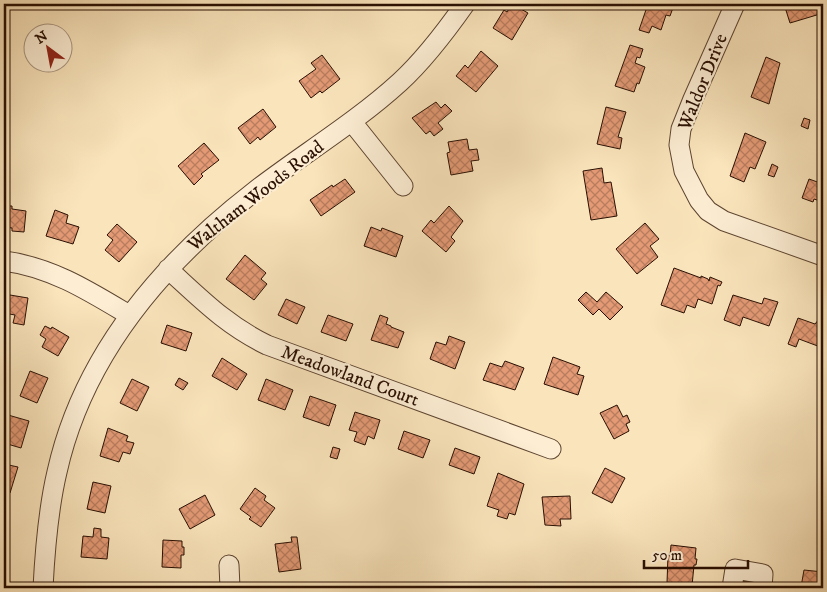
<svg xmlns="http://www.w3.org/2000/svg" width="827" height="592" font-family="'IM FELL DW Pica',serif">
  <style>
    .building { fill: url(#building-cross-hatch); stroke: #290f02 }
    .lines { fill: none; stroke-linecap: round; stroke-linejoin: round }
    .minor-casing { stroke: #5d4430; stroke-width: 21 }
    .minor { stroke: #fcedd3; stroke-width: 19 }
    .labels { text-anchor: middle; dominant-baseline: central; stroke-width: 4.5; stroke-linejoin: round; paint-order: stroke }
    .street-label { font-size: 19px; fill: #290f02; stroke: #fcedd3 }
  </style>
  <defs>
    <pattern id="building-cross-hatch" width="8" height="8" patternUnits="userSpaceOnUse" patternTransform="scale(1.25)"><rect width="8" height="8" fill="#e39a75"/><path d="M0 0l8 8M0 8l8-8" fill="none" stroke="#b87c5e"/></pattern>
  </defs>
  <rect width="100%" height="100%" fill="#fae4bb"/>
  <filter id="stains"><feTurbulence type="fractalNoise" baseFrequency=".004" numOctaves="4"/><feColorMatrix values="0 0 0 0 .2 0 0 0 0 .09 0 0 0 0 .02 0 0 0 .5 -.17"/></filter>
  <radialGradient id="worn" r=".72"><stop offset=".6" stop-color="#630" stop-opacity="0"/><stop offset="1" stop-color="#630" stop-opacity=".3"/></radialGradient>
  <path class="building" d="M512 4 528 13 512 40 493 28 504 10 507 12Z
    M648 4 674 5 670 16 666 15 661 30 652 26 649 33 639 30Z
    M784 4H817L820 14 790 23Z
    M630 45 643 49 640 58 637 57 635 63 645 67 639 84 637 83 634 92 615 86Z
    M481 51 498 66 476 92 456 76 465 65 468 68Z
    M322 55 340 79 322 93 320 91 311 98 299 81 316 69 311 63Z
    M766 57 780 63 769 104 751 97Z
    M436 102 441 108 445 104 452 111 438 123 443 129 434 136 430 131 426 134 412 118Z
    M606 107 626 112 618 137 622 138 620 149 597 144Z
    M263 109 276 127 260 140 258 137 250 144 238 128Z
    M804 118 810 120 808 129 801 126Z
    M745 133 766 142 755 169 750 167 744 182 730 176Z
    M467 139 469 150 477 149 479 160 471 161 473 171 451 175 447 153 450 152 448 142Z
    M204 143 219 160 201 174 203 176 194 185 178 166Z
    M772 164 778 167 774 177 768 175Z
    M602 168 604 183 611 182 617 216 591 220 583 171Z
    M345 179 355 192 321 216 310 200 332 185 333 187Z
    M809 179 823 184V202L814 199 813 202 802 198Z
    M8 206H12V209L26 211 24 232 12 231V228L4 227V209H7Z
    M449 206 463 221 451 237 455 241 446 252 422 231 431 220 434 223Z
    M55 210 68 215 66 223 79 227 73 244 46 236Z
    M645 223 659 239 650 246 658 257 637 274 616 249Z
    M117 224 137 242 119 262 105 250 113 240 107 235Z
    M371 227 381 231 382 228 403 236 396 257 364 246Z
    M245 255 266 273 261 279 267 284 254 300 226 279Z
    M674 268 701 278V276L708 279 709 281 710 277 722 282 720 286 718 285 712 304 698 299 695 308 687 305 684 313 661 305Z
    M586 292 597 302 606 292 623 307 610 320 599 309 593 315 578 300Z
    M4 294 28 298 24 325 13 323 15 315 4 313Z
    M733 295 762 304 764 298 778 302 769 326 743 317 740 326 724 320Z
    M286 299 305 307 297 324 278 315Z
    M328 315 353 324 346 341 321 332Z
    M380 315 388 318 386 324 391 326V327L404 332 398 348 371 340Z
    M798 318 815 324 820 318 823 319V348L799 339 796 347 788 344Z
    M167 325 192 333 186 351 161 343Z
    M45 326 51 329 52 327 69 337 58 356 42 347 46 339 40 335Z
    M449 336 465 342 455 369 430 359 436 342 446 345Z
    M553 357 580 367 577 374 584 376 578 395 544 384Z
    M222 358 247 374 237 390 212 376Z
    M505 361 524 368 515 390 483 380 490 363 502 367Z
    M30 371 48 378 37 403 20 396Z
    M179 378 188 383 183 390 175 385Z
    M132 379 149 387 137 411 120 403Z
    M266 379 293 390 285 410 258 400Z
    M310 396 336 405 329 426 303 417Z
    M617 405 623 417 627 415 630 422 626 424 629 431 614 439 600 413Z
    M355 412 380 420 374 439 368 436 365 445 354 441 357 432 349 430Z
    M8 415 29 421 21 448 4 443V420L6 421Z
    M108 428 128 436 126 441 134 443 130 454 123 452 119 462 100 456Z
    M404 431 430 440 423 458 398 449Z
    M333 447 340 449 337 459 330 457Z
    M455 448 480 457 474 474 449 465Z
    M4 464 18 467 10 493 4 492Z
    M605 468 625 478 612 503 592 493Z
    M498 473 524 484 515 515 509 513 507 519 497 516 499 510 487 506Z
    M93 482 111 486 105 513 87 509Z
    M255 488 266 496 264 500 275 508 261 527 249 519 251 517 240 509Z
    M205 495 215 515 190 529 179 509Z
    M570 496 571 519H560L561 526 545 525 542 497Z
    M4 511 9 512 7 533H4Z
    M94 528 101 529V537L109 538 107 559 81 557 83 536 93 537Z
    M291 537H297L301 569 279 572 275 544 292 542Z
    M163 540 182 541V547H184V555H181V568L162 567Z
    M671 545 696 548 695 559H697L696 565H694L692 586H694V588H665V583H667L668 555 670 556Z
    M804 570 823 572V588L801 587Z"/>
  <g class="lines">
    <g class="minor-casing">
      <path id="minor" d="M735 4 693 99 681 129 679 145 684 171 699 200 708 211 724 221 823 256
        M352 122 403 186
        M4 261C51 267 89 291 129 315
        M168 269C201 299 226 325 267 345L551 449
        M229 565 230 588
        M43 588C45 549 48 510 57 472 83 355 162 263 255 191 303 154 355 123 400 82 425 59 446 31 465 4
        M732 588 735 569 763 574 762 588"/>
    </g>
    <use href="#minor" class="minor"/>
  </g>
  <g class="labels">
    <g class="street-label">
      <text transform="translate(703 82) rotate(-68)">Waldor Drive</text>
      <text transform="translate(256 196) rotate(-38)">Waltham Woods Road</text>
      <text transform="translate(350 376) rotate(20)">Meadowland Court</text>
    </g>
  </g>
  <rect width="827" height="592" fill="none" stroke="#fae4bb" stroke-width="20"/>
  <rect x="5" y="5" width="817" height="582" fill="none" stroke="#290f02" stroke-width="2.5"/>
  <rect x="10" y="10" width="807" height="572" fill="none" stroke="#290f02"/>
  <g transform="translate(48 48) rotate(328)"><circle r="24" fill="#fcedd3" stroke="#a8947f"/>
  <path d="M0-4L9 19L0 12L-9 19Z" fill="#8f2418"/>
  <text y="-8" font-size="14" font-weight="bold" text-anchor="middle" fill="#290f02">N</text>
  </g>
  <path d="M644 560v8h104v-8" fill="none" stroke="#290f02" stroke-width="2.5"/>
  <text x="652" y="560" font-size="15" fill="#290f02" stroke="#fcedd3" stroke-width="4" paint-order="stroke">50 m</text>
  <rect width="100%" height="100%" filter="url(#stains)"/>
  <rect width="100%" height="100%" fill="url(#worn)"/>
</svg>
